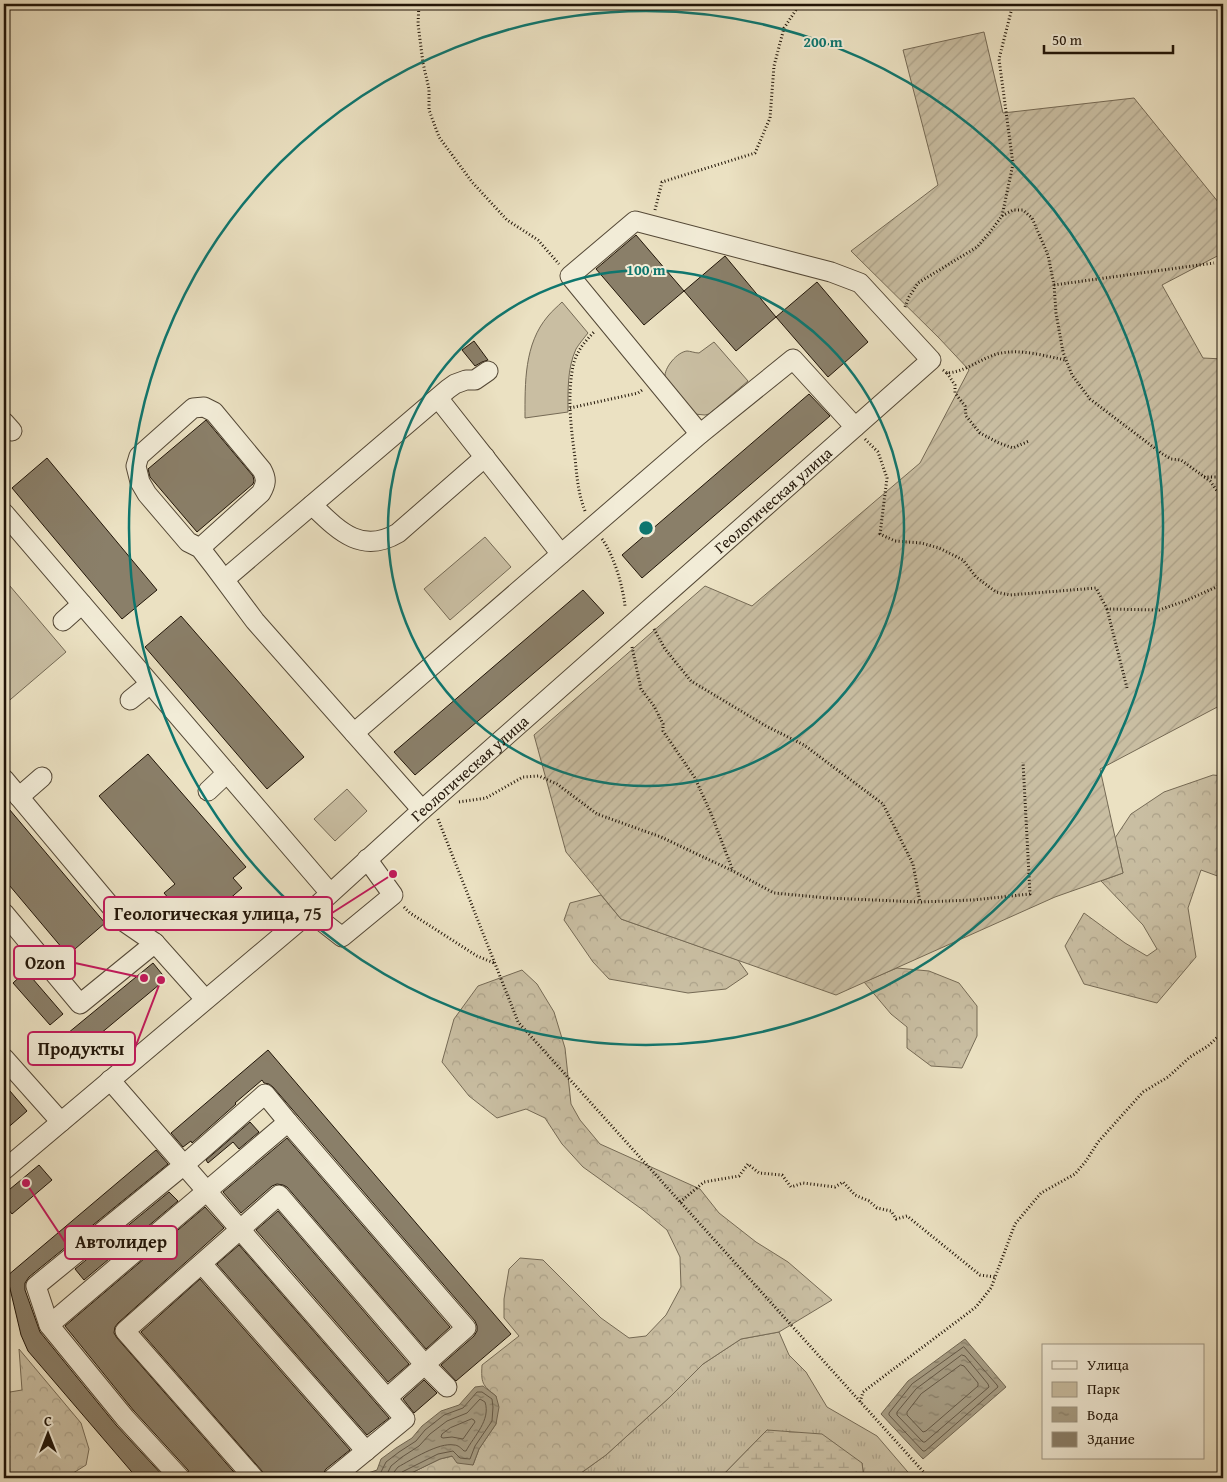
<svg xmlns="http://www.w3.org/2000/svg" width="1227" height="1482" font-family="'Gentium Book Plus',serif">
  <style>
    .grass { fill: url(#grass-tufts); stroke: #756a55 }
    .forest { fill: url(#forest-crowns); stroke: #756a55 }
    .wetland { fill: url(#wetland-marsh); stroke: #756a55 }
    .park { fill: #c9bea2; stroke: #756a55 }
    .garden { fill: url(#garden-furrows); stroke: #756a55 }
    .water { fill: url(#water-ripples); stroke: #716652 }
    .lines { fill: none; stroke-linecap: round; stroke-linejoin: round }
    .shore { stroke: #645846; stroke-width: 1 }
    .building { fill: #8a7f69; stroke: #211508 }
    .minor-casing { stroke: #544836; stroke-width: 21 }
    .path { stroke: #211508; stroke-width: 3; stroke-dasharray: 1 2.5; stroke-linecap: butt }
    .minor { stroke: #f2ecd7; stroke-width: 19 }
    .ring { fill: none; stroke: #0f766e; stroke-width: 2.5 }
    .labels { text-anchor: middle; dominant-baseline: central; stroke-width: 4; stroke-linejoin: round; paint-order: stroke }
    .street-label { font-size: 16px; fill: #211508; stroke: #f2ecd7 }
    .centre { fill: #0f766e; stroke: #f2ecd7; stroke-width: 2.5 }
    .ring-label { font-size: 15px; text-anchor: middle; font-weight: bold; fill: #0f766e; stroke: #f2ecd7; stroke-width: 4; stroke-linejoin: round; paint-order: stroke }
    .leader { fill: none; stroke: #c2185b; stroke-width: 2 }
    .callout-dot { fill: #c2185b; stroke: #f2ecd7; stroke-width: 2 }
    .callout { fill: #f2ecd7; stroke: #c2185b; stroke-width: 2 }
    .callout-label { font-size: 18px; text-anchor: middle; font-weight: bold; fill: #211508 }
  </style>
  <defs>
    <pattern id="grass-tufts" width="24" height="20" patternUnits="userSpaceOnUse" patternTransform="scale(1.25)"><rect width="24" height="20" fill="#c9bea2"/><path d="M3 7l-1-3M5 7V3M7 7l1-3M15 17l-1-3M17 17v-4M19 17l1-3" fill="none" stroke="#aca28a"/></pattern>
    <pattern id="forest-crowns" width="20" height="18" patternUnits="userSpaceOnUse" patternTransform="scale(1.25)"><rect width="20" height="18" fill="#c9bea2"/><path d="M2 6a3 3 0 1 1 6 0M12 15a3 3 0 1 1 6 0" fill="none" stroke="#aca28a"/></pattern>
    <pattern id="wetland-marsh" width="20" height="14" patternUnits="userSpaceOnUse" patternTransform="scale(1.25)"><rect width="20" height="14" fill="#c9bea2"/><path d="M1 5h8M5 5V1M11 12h8M15 12V8" fill="none" stroke="#aca28a"/></pattern>
    <pattern id="garden-furrows" width="10" height="10" patternUnits="userSpaceOnUse" patternTransform="scale(1.25)"><rect width="10" height="10" fill="#c9bea2"/><path d="M-1 1l2-2M0 10L10 0M9 11l2-2" fill="none" stroke="#aca28a"/></pattern>
    <pattern id="water-ripples" width="26" height="14" patternUnits="userSpaceOnUse" patternTransform="scale(1.25)"><rect width="26" height="14" fill="#a69c83"/><path d="M2 4q2-2 4 0t4 0M15 11q2-2 4 0t4 0" fill="none" stroke="#877e69"/></pattern>
  </defs>
  <rect width="100%" height="100%" fill="#ebe1c2"/>
  <filter id="stains"><feTurbulence type="fractalNoise" baseFrequency=".004" numOctaves="4"/><feColorMatrix values="0 0 0 0 .2 0 0 0 0 .09 0 0 0 0 .02 0 0 0 .5 -.17"/></filter>
  <radialGradient id="worn" r=".72"><stop offset=".6" stop-color="#630" stop-opacity="0"/><stop offset="1" stop-color="#630" stop-opacity=".3"/></radialGradient>
  <path class="grass" d="M779 1332 789 1355 806 1372 827 1407 877 1436 913 1478H864L862 1463 767 1430 720 1478H574L606 1455 670 1397 703 1364 741 1339Z"/>
  <path class="forest" d="M1213 775 1223 776V878L1201 870 1188 908 1196 957 1157 1003 1084 984 1065 946 1084 913 1125 943 1147 956 1157 949 1143 925 1101 881 1123 873 1115 838 1131 814 1164 792Z
    M601 895 621 919 738 960 748 974 726 989 688 993 609 979 593 962 564 920 570 903Z
    M897 968 929 971 959 983 977 1006V1036L962 1068 931 1066 907 1048V1027L891 1014 864 982Z
    M522 970 537 984 554 1012 565 1048 571 1104 580 1120 600 1144 700 1189 719 1213 756 1242 788 1262 832 1300 779 1332 741 1339 703 1364 670 1397 606 1455 574 1478H401L440 1459 453 1456 473 1465 479 1449 496 1424V1396C482 1385 481 1383 482 1365L519 1336 504 1318V1299L509 1269 520 1258 543 1260 601 1318 629 1338 646 1336 666 1315 681 1287 680 1257 667 1230 643 1210 583 1167 562 1144 545 1118 526 1109 497 1118 469 1096 442 1062 454 1019 478 986Z
    M19 1349 81 1423 89 1449 86 1465 70 1475V1478H12L4 1473V1393L22 1390Z"/>
  <path class="wetland" d="M767 1430 822 1434 862 1463 864 1478H720Z"/>
  <path class="park" d="M562 302 588 333C584 338 579 344 576 349 567 369 568 391 568 412L525 418C525 383 524 344 548 316 552 311 558 306 562 302Z
    M714 342 748 381 709 414 705 415 694 414 665 377C664 368 677 352 687 351 690 351 695 353 699 353Z
    M485 537 511 567 450 620 424 589Z
    M4 579 66 652 4 705Z
    M347 789 367 811 335 841 314 819Z"/>
  <path class="garden" d="M984 32 1003 113 1134 98 1223 208V253L1162 285 1203 358 1223 359V704L1100 769 1123 873 1055 897 836 995 621 919 566 852 534 735 705 586 752 606 920 463 969 370 939 338 851 251 938 185 903 50Z"/>
  <path class="water" d="M965 1339 1006 1387 923 1459 881 1414 908 1381Z
    M483 1386 496 1396 499 1407 496 1424 479 1449 473 1465 457 1463 452 1456 440 1459 401 1478H359L362 1475 377 1470 381 1459 396 1448 412 1438 422 1426 441 1411 459 1405 475 1387Z"/>
  <g class="lines">
    <path class="shore" d="M964 1347 997 1385 998 1387 925 1451H923L889 1415V1413L912 1384Z
      M962 1355 965 1356 988 1384 989 1387 925 1442H923L897 1415V1412L916 1389Z
      M961 1365 964 1366 978 1383V1386L926 1431 923 1432 907 1415V1412L921 1394Z
      M472 1419 474 1420 475 1422 463 1439 452 1437 443 1438 441 1437 442 1434 450 1428Z
      M369 1478 380 1474 386 1462 399 1452 416 1441 425 1430 444 1415 463 1408 477 1392H482L492 1399 493 1407 492 1421 475 1446 470 1459 460 1458 453 1451 438 1454 402 1472 400 1474 399 1478
      M385 1478 391 1466 402 1457 419 1446 430 1434 447 1421 467 1413 480 1399 485 1402C491 1420 474 1436 466 1451H464C461 1448 458 1445 454 1445 439 1442 411 1460 398 1467L394 1472 393 1478"/>
  </g>
  <path class="building" d="M636 235 684 291 644 325 596 269Z
    M725 256 776 317 736 351 684 291Z
    M817 282 868 342 828 377 776 317Z
    M474 341 488 360 482 362 475 366 462 350Z
    M809 394 830 416 642 578 622 555Z
    M206 420 253 476 254 481 253 484 197 532 150 477 148 469Z
    M47 458 157 590 122 619 12 488Z
    M583 590 604 613 415 775 394 752Z
    M181 616 304 757 267 789 145 647Z
    M148 754 246 867 233 878 242 888 195 929 164 893 175 884 99 796Z
    M4 803 105 923 68 955 4 879Z
    M153 963 166 979 82 1049 68 1033Z
    M26 971 63 1014 50 1025 13 983Z
    M268 1050 511 1334 456 1381 441 1365 474 1336 477 1331V1326L475 1321 273 1087 269 1084 264 1083 262 1080 235 1103 236 1104 192 1143 191 1141 183 1147 171 1133Z
    M4 1084 27 1111 4 1131Z
    M250 1122 259 1132 239 1149 233 1142 208 1163 206 1160Z
    M287 1138 450 1327 426 1349 287 1187 283 1185 277 1184 272 1186 241 1213 223 1192Z
    M156 1150 168 1164 29 1277 25 1283V1290L40 1332 116 1425 165 1478H137L28 1351 21 1335 7 1276Z
    M39 1165 52 1180 12 1214 4 1204V1194Z
    M169 1192 178 1201 84 1280 75 1269Z
    M205 1207 224 1228 118 1323 115 1327 114 1333 117 1338 239 1478H191L188 1470 134 1411 65 1326Z
    M278 1211 409 1364 388 1382 256 1230Z
    M239 1245 389 1418 367 1435 217 1264Z
    M200 1279 350 1450 326 1469 323 1474 322 1478H265L262 1471 141 1332Z
    M424 1380 437 1393 414 1413 403 1399Z"/>
  <g class="lines">
    <g class="minor-casing">
      <g id="minor">
        <path d="M438 398 561 554"/>
        <path d="M4 422 12 431"/>
        <path d="M312 505C338 530 361 555 398 533L485 457"/>
        <path d="M4 513 330 893"/>
        <path d="M200 548 261 493C266 484 267 479 262 470L214 412 204 407 193 408 139 456 136 466 140 482 147 494 188 542 200 548 214 566 255 621 422 810"/>
        <path d="M225 579 448 389 455 384 466 380H475L488 371"/>
        <path d="M63 621 82 604"/>
        <path d="M130 700 150 684"/>
        <path d="M354 733 700 434 793 359 855 427"/>
        <path d="M4 779 123 921 155 943 205 999"/>
        <path d="M208 791 227 773"/>
        <path d="M19 797 42 777"/>
        <path d="M310 912 342 937 393 895 367 859"/>
        <path d="M4 913 80 1004 155 943"/>
        <path d="M4 1058 61 1122"/>
        <path d="M110 1080 405 1419 333 1478"/>
        <path id="s1" d="M4 1170 310 912 422 810 931 360 860 283 831 272 635 221 570 276 700 434"/>
        <path d="M202 1264 366 1451"/>
        <path d="M49 1325 36 1286 184 1165 265 1094 288 1122"/>
        <path d="M180 1478 125 1418 49 1325 288 1122 466 1328 387 1398"/>
        <path d="M254 1478 125 1331 279 1195 425 1365 447 1387"/>
      </g>
    </g>
    <path class="path" d="M419 4 418 24 423 63 429 89V110L439 137 472 182 507 220 538 240 559 264
      M655 210 662 182 755 153 770 118 774 66 784 28 800 4
      M1002 216 1013 210H1023L1032 218 1048 255 1054 285 1056 313 1063 352 1072 375 1090 399 1161 453 1171 459 1181 460 1210 481 1223 499
      M1054 285 1214 263
      M905 307 909 297 918 283 977 247 990 232 1002 216 1013 164 999 59 1013 4
      M943 370 947 373C965 372 980 359 997 354 1020 348 1044 356 1066 360
      M947 373 955 385V393L965 406 966 416 980 433 999 443 1013 448 1029 441
      M570 408 638 393 642 390
      M865 439 878 452 887 478 880 534 895 541 921 543 939 548 963 560 976 577 996 592 1010 595 1096 588 1107 609 1159 610 1185 601 1223 584
      M1204 477H1223
      M585 511C578 493 577 477 575 458 571 428 567 397 573 366 576 352 585 341 595 331
      M602 539C614 555 623 587 625 606
      M1107 609 1127 688
      M654 629 665 649 691 681 766 726 804 745 883 804 913 864 920 902
      M632 647 641 689 654 706 663 724V731L695 778 712 816 733 871
      M459 802 486 798 523 777 539 776 557 784 597 814 661 837 733 871 774 893 828 898 920 902 973 900 1030 894 1023 762
      M438 819 518 1022 929 1478
      M404 907 410 913 477 956 494 963
      M680 1202 704 1182 739 1176 748 1164 759 1173 782 1175 791 1187 803 1183 835 1187 843 1182 855 1195 869 1201 877 1208 891 1211 896 1219 907 1216 980 1275 995 1277
      M860 1402 863 1392 976 1307 991 1288 1015 1224 1041 1193 1075 1174 1086 1161 1098 1142 1143 1092 1168 1077 1190 1057 1208 1046 1223 1032"/>
    <use href="#minor" class="minor"/>
  </g>
  <g class="ring">
    <circle cx="646" cy="528" r="258"/>
    <circle cx="646" cy="528" r="517"/>
  </g>
  <g class="labels">
    <g class="street-label">
      <text stroke="none"><textPath href="#s1" startOffset="1020">Геологическая улица</textPath></text>
      <text stroke="none"><textPath href="#s1" startOffset="615">Геологическая улица</textPath></text>
    </g>
  </g>
  <circle cx="646" cy="528" r="8" class="centre"/>
  <g class="ring-label">
    <text x="823" y="47">200 m</text>
    <text x="646" y="275">100 m</text>
  </g>
  <path class="leader" d="M393 874L332 913M144 978L75 963M161 980L135 1048M26 1183L65 1242"/>
  <g class="callout-dot">
    <circle cx="393" cy="874" r="5"/>
    <circle cx="144" cy="978" r="5"/>
    <circle cx="161" cy="980" r="5"/>
    <circle cx="26" cy="1183" r="5"/>
  </g>
  <g class="callout">
    <rect x="104" y="897" width="228" height="33" rx="5"/>
    <rect x="14" y="946" width="61" height="33" rx="5"/>
    <rect x="28" y="1032" width="107" height="33" rx="5"/>
    <rect x="65" y="1226" width="112" height="33" rx="5"/>
  </g>
  <g class="callout-label">
    <text x="218" y="920">Геологическая улица, 75</text>
    <text x="45" y="969">Ozon</text>
    <text x="81" y="1055">Продукты</text>
    <text x="121" y="1248">Автолидер</text>
  </g>
  <rect width="1227" height="1482" fill="none" stroke="#ebe1c2" stroke-width="20"/>
  <rect x="5" y="5" width="1217" height="1472" fill="none" stroke="#211508" stroke-width="2.5"/>
  <rect x="10" y="10" width="1207" height="1462" fill="none" stroke="#211508"/>
  <rect x="1042" y="1344" width="162" height="115" fill="#f2ecd7" stroke="#9e9684"/>
  <rect x="1052" y="1361" width="25" height="8" fill="#f2ecd7" stroke="#9e9684"/>
  <text x="1087" y="1370" font-size="15" fill="#211508">Улица</text>
  <rect x="1052" y="1382" width="25" height="15" fill="#c9bea2" stroke="#9e9684"/>
  <text x="1087" y="1394" font-size="15" fill="#211508">Парк</text>
  <rect x="1052" y="1407" width="25" height="15" fill="url(#water-ripples)" stroke="#9e9684"/>
  <text x="1087" y="1420" font-size="15" fill="#211508">Вода</text>
  <rect x="1052" y="1432" width="25" height="15" fill="#8a7f69" stroke="#9e9684"/>
  <text x="1087" y="1444" font-size="15" fill="#211508">Здание</text>
  <g transform="translate(48 1434)" stroke="#f2ecd7" stroke-width="4" paint-order="stroke">
  <path d="M0-4L9 19L0 12L-9 19Z" fill="#211508"/>
  <text y="-8" font-size="14" font-weight="bold" text-anchor="middle" fill="#211508">С</text>
  </g>
  <path d="M1044 45v8h129v-8" fill="none" stroke="#211508" stroke-width="2.5"/>
  <text x="1052" y="45" font-size="15" fill="#211508" stroke="#f2ecd7" stroke-width="4" paint-order="stroke">50 m</text>
  <rect width="100%" height="100%" filter="url(#stains)"/>
  <rect width="100%" height="100%" fill="url(#worn)"/>
</svg>
